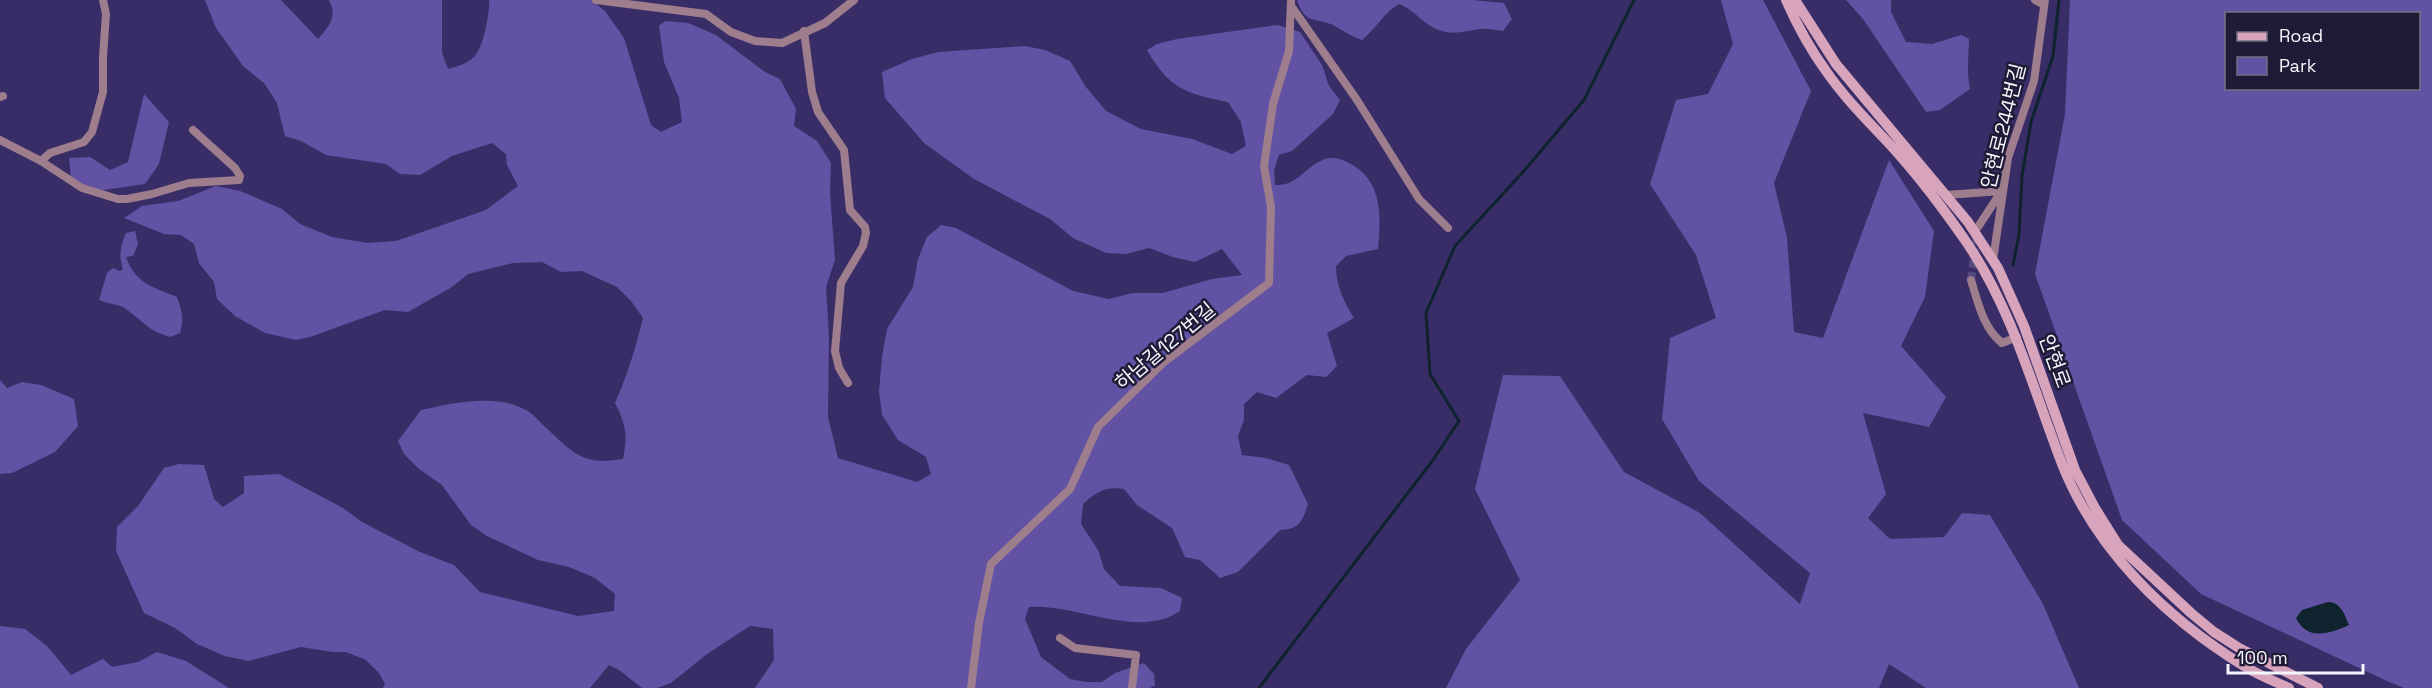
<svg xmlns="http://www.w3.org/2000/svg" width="2432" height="688" font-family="'Space Grotesk','Noto Sans KR',sans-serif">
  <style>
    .green { fill: #6152a3; fill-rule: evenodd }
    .water { fill: #0e232d }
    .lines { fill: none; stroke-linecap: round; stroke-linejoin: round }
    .stream { stroke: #0e232d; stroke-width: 3 }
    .street-tunnel { stroke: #554b7e; stroke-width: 8; stroke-dasharray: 8 4; stroke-linecap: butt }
    .street { stroke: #9e7d8c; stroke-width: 8 }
    .secondary { stroke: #d7a4bb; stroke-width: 10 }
    .labels { text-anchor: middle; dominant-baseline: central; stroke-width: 5; stroke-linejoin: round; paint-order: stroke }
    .street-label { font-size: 20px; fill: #f4f4fb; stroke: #1f1b36 }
  </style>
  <rect width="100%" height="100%" fill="#392d68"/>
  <path class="green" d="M205 0H281L318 39C329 26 338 17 329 0H442V53L448 69C458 66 471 63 477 53 484 42 490 13 489 0H591L605 11 624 38 651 125 661 132 682 122 679 98 664 62 659 26 665 21 688 23 716 35 765 72 780 79 796 109 794 126 817 141 831 163 830 193 835 260 826 287 829 336 828 417 838 458 917 482 931 474 926 457 898 440 882 415 879 391 882 357 887 329 913 287 918 259 927 237 941 225 956 228 1073 291 1109 299 1132 293H1163L1212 279 1242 275 1222 249 1195 262 1173 257 1149 248 1126 254 1106 253 1073 238 1050 219 974 179 924 143 885 98 882 72 912 59 938 52 1025 46 1045 50 1070 61 1086 87 1106 111 1141 129 1192 139 1232 154 1246 146 1241 122 1228 102C1187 94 1169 89 1147 50L1157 44 1177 39 1278 25 1300 32 1322 65 1329 86 1340 100 1333 114 1292 151 1279 155 1274 170 1275 185C1298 186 1303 168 1323 160 1330 156 1342 159 1349 163 1383 180 1381 216 1378 249L1346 256 1336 266C1336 286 1344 302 1354 318L1327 333 1337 366 1326 377 1307 375 1276 398 1257 392 1244 404V420L1238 436 1242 455 1266 458 1289 465 1308 504C1302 522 1300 529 1280 530L1238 572 1220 578 1200 560 1185 557 1172 528 1137 505 1124 489C1106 486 1096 492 1083 504L1081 524 1098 550 1104 569 1120 586 1161 588 1182 598 1180 611C1138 640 1076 603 1029 607L1025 619 1041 657 1070 679 1086 682H1102L1115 673 1144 663 1154 674 1155 685 1150 688H755L774 660 773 629 750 626 707 654 671 683 657 688H642L619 670 609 665 590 688H383L385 684 379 673 366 660 346 652H333L301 647 248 661 225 656 197 644 175 628 144 613 116 551 117 527 138 506 164 468 179 464 204 465 214 499 223 507 244 493V476L279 474 343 508 362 522 420 552 454 565 480 592 578 616 614 611 615 594 595 578 569 567 538 560 487 536 471 525 442 485 419 469 404 454 398 441 421 410C452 403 496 393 526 410 532 413 538 420 543 425 573 452 580 466 623 459 628 435 626 425 615 403 627 376 636 347 643 318L631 301 617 287 582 271 561 272 542 262 513 263 468 274 452 287 408 312 385 310 310 337 296 340 265 333 235 316 217 299 214 282 199 263 194 244 181 235 164 234 124 218 142 206 178 201 216 186 240 191 282 209 300 224 332 237 368 243 396 241 486 210 518 186 507 165 506 154 492 143 452 156 420 175 400 174 386 164 326 155 301 141 285 136 277 103 264 83 243 66 216 28Z
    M1297 0H1472L1504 3 1512 19 1503 31C1495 30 1487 28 1479 29 1467 31 1454 35 1442 31 1424 26 1415 10 1399 4 1384 12 1376 29 1362 40 1350 36 1344 31 1333 25 1315 17 1305 25 1297 0Z
    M1721 0H1763L1811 91 1774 183 1787 238 1794 332 1823 338 1889 160 1934 231 1925 297 1901 346 1946 397 1929 427 1863 413 1886 494 1868 518 1890 539 1944 537 1962 513 1990 515 2043 604 2079 688H1926L1889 664 1879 688H1446L1466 649 1520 580 1475 489 1503 375 1560 376 1624 472 1700 513 1800 604 1810 573 1699 481 1662 419 1670 338 1716 318 1696 255 1650 184 1676 100 1708 94 1733 44Z
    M1846 0H1891V12L1906 42 1932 44 1961 35 1969 39C1969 58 1966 69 1970 89L1940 110 1926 112 1863 19Z
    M2070 0H2432V688H2404L2387 681 2201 594 2122 520 2035 274 2065 114ZM2226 14H2418V88H2226Z
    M144 94 169 122 159 164 145 184 91 192 71 179 69 158 90 157 110 170 128 162Z
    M135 231 138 244 133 256 126 257C136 284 151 286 177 297 182 310 184 319 180 333L170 337C147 330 144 322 126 309 120 304 107 304 99 300L107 273 113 268 120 271 123 269C118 256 121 245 126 233Z
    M0 380 7 388 22 382 41 385 74 399 78 426 55 452 12 473 0 474Z
    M0 626 25 629 47 646 71 675 103 659 112 667 138 662 157 652 186 661 229 688H0Z"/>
  <path class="water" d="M2328 602C2341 602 2345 615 2349 625 2329 634 2307 641 2296 618L2302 610Z"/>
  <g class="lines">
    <path class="stream" d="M2013 265 2019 234 2022 176 2031 122 2053 56 2059 0
      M1259 688 1433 460 1459 421 1430 374 1426 313 1455 246 1523 172 1584 100 1634 0"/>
    <path class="street-tunnel" d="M1971 280 1977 235"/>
    <path class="street" d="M596 0 706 14 731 32 755 41 782 43 825 23 854 0
      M2035 0 2044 5
      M1292 7 1357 100 1419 199 1448 228
      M804 31 812 92 818 112 844 150 850 210 865 227 866 233 863 246 841 283 835 351 839 368 848 383
      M0 97 3 96
      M0 140 41 161 82 188 118 199H127L152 194 189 183 239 180 240 176 235 168 193 130
      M41 161 50 153 84 142 92 132 103 92V57L106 14 103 0
      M1946 195 2002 191
      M1978 227 2001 192
      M1993 260 2008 158 2034 81 2045 0
      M1971 280C1978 302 1983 328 2002 343L2017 337
      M1060 638 1075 648 1136 655 1132 688
      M971 688 979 623 991 564 1070 489 1098 427 1164 362 1269 283 1271 207 1264 166 1273 104 1289 51 1291 0"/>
    <path class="secondary" d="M1786 0C1797 25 1810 49 1826 71 1846 100 1871 124 1895 150 1921 179 1945 211 1967 243 2013 311 2033 389 2062 464 2096 550 2166 618 2244 666 2258 675 2274 681 2289 688
      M1795 0 1836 64 1968 222 1998 268 2024 326 2075 470 2095 508 2118 545 2191 613 2214 632 2239 648 2318 688"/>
  </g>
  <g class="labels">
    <g class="street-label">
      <text transform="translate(2003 126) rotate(-76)">안현로244번길</text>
      <text transform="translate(1165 346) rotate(-40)">하남길127번길</text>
      <text transform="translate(2055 361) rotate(70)">안현로</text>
    </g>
  </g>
  <rect x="2225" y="12" width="195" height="78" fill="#1f1b36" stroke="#747285" stroke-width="1.5"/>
  <rect x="2237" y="32" width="30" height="9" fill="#d7a4bb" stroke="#747285" stroke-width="1.5"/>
  <text x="2279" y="42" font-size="18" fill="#f4f4fb">Road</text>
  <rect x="2237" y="57" width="30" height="18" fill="#6152a3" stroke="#747285" stroke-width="1.5"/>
  <text x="2279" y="72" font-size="18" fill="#f4f4fb">Park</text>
  <path d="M2228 664v9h135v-9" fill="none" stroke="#f4f4fb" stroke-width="3"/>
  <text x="2237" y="664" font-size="18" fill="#f4f4fb" stroke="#1f1b36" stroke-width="4.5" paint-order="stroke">100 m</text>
</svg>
